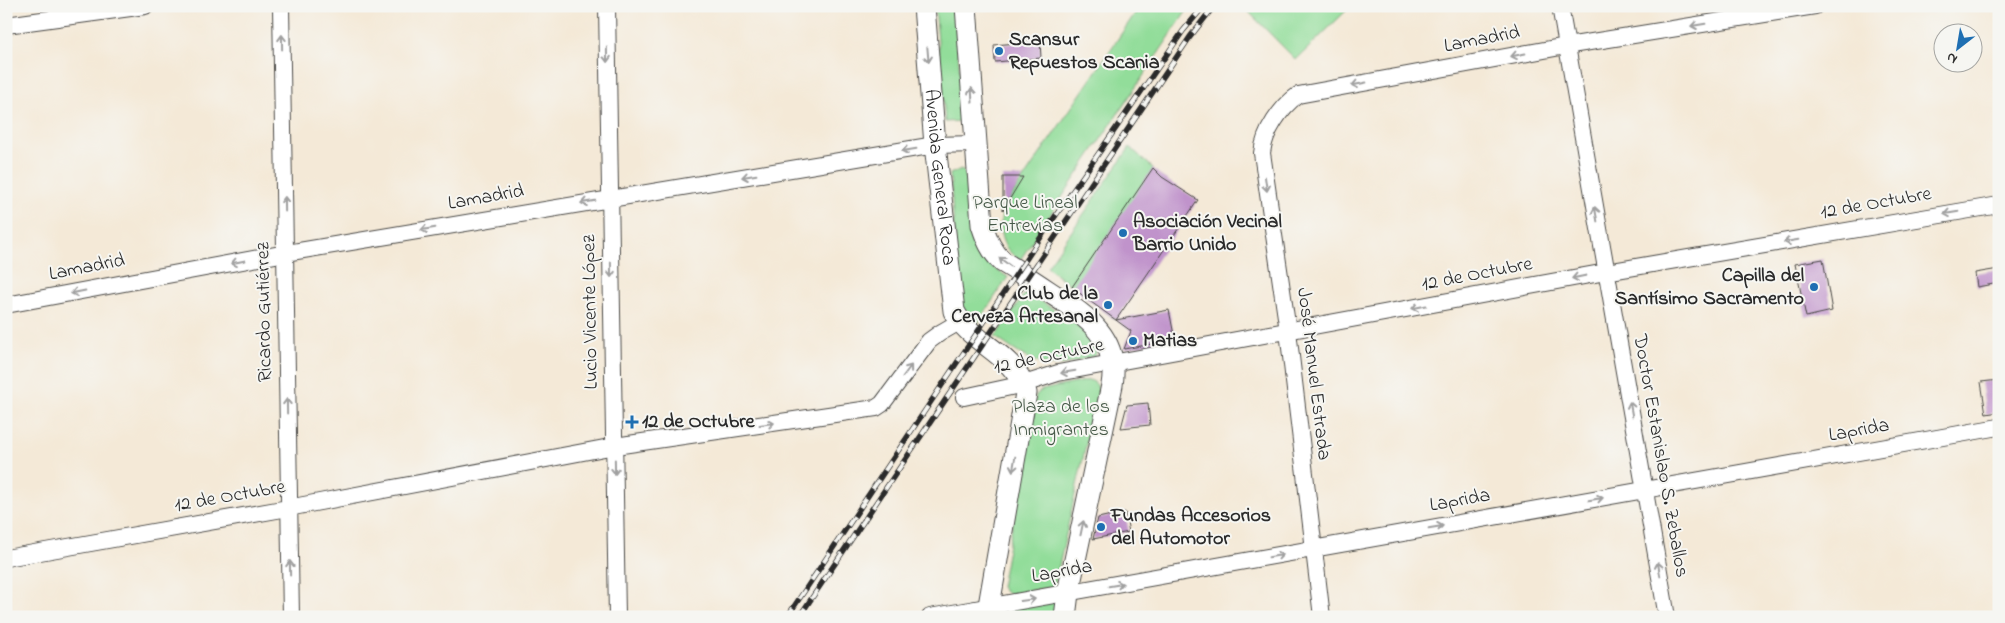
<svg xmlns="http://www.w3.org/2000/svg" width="2005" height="623" font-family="'Indie Flower',sans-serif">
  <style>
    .green { fill: #92dd9a; stroke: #5e8462 }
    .building { fill: #c093cb }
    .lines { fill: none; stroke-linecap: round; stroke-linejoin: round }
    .minor-casing { stroke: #494845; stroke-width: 18 }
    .major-casing { stroke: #494845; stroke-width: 23 }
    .minor { stroke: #fff; stroke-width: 16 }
    .major { stroke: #fff; stroke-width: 21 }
    .rail-casing { stroke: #2b2b2b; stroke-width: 5.5 }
    .rail { stroke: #f6f6f2; stroke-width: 4; stroke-dasharray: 11; stroke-linecap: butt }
    .oneway { stroke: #a0a0a0 }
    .poi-dot { fill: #1f6fb2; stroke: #f6f6f2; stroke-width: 2 }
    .labels { text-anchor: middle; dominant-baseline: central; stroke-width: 4; stroke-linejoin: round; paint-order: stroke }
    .poi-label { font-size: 20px; font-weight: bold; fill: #2b2b2b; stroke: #f6f6f2; text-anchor: start }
    .street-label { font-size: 20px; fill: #2b2b2b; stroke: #f6f6f2 }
    .park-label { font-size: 20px; fill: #455847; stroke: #f6f6f2 }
  </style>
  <rect width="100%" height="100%" fill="#f6f6f2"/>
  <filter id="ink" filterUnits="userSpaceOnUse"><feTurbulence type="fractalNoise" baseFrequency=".02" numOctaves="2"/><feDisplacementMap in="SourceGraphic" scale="10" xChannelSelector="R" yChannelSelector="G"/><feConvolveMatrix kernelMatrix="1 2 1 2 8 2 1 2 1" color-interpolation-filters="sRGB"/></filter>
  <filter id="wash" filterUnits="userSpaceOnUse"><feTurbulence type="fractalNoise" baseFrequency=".0096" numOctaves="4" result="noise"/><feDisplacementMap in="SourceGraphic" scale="20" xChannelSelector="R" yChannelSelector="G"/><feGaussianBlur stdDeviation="1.12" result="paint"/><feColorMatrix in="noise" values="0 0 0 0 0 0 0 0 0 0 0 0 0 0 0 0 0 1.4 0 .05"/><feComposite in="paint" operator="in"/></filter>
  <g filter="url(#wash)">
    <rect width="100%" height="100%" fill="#f4e9d7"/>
    <path class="green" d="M935 6H954L964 121 945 122Z
      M1140 6H1190L1020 260C999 247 998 230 1003 209Z
      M1243 6H1351L1296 60Z
      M1130 147 1153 168 1116 320 1047 267Z
      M961 169 965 173C969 196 972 239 983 258 988 266 1000 272 1008 277L977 324 967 318 960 307 950 174Z
      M1026 292 1079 325 1097 349 1095 356C1082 359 1068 365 1056 365 1033 366 1013 349 995 337Z
      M1089 380C1095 382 1098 384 1098 391L1055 584 1052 587 1011 594 1005 592 1001 587 1036 395 1042 390Z
      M1068 593 1065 617H987L988 606Z"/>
    <g id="blocks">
      <path class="building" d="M1040 41 1041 58 995 62 994 45Z
        M1153 168 1162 177 1198 200 1116 320 1169 310 1175 340 1124 349 1131 331 1091 302 1072 287Z
        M1003 177H1023L1003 210Z
        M1823 259 1832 311 1806 317 1795 264Z
        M1999 269V283L1977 287 1975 273Z
        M1999 380V412L1986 414 1981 382Z
        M1148 403 1150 425 1121 428 1127 405Z
        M1125 512 1129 532 1093 539 1098 518Z"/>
    </g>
  </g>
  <g filter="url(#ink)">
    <use href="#blocks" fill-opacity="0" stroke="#494845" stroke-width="1"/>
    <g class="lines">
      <g class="minor-casing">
        <path id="minor" d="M281 6 291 617
          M607 6 617 617
          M1560 6 1667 617
          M6 25 145 6
          M6 305 286 253 935 145 975 144
          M964 397 1024 384 1058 373 1606 272 1999 205
          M6 558 288 508 615 446 876 408 882 404 929 341 940 333 959 322
          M930 617 1999 427
          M1322 617 1288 331 1262 153C1264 132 1281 107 1298 95L1566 46 1815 6"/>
      </g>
      <g class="major-casing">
        <g id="major">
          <path id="s1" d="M924 6 935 145 954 311C971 345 1015 352 1026 393L987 617"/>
          <path d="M966 6 982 225C987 240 991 251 1003 262 1018 271 1033 281 1048 291 1084 315 1120 336 1112 385L1068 593 1065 617"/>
        </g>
      </g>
      <use href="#minor" class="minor"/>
      <use href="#major" class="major"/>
      <g class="rail-casing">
        <path id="rail" d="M787 617 1043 234 1183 31 1204 6
          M799 617 1190 37 1214 6"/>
      </g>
      <use href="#rail" class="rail"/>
    </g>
    <defs><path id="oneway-shaft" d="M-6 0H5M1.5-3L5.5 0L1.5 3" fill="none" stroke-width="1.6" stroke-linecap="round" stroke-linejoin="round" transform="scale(1.25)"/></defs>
    <g class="oneway">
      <use href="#oneway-shaft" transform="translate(1698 25) rotate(171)"/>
      <use href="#oneway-shaft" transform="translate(282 42) rotate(-91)"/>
      <use href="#oneway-shaft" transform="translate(607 55) rotate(89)"/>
      <use href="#oneway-shaft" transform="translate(928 55) rotate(85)"/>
      <use href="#oneway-shaft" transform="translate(1518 55) rotate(169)"/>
      <use href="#oneway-shaft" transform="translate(1359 84) rotate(169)"/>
      <use href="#oneway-shaft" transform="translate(972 95) rotate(-94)"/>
      <use href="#oneway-shaft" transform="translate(909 150) rotate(171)"/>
      <use href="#oneway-shaft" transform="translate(749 176) rotate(171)"/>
      <use href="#oneway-shaft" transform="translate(1266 184) rotate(82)"/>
      <use href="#oneway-shaft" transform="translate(588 202) rotate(170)"/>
      <use href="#oneway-shaft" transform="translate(285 204) rotate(-91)"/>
      <use href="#oneway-shaft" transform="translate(1951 213) rotate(170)"/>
      <use href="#oneway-shaft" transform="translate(1596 214) rotate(-100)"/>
      <use href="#oneway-shaft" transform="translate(428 229) rotate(170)"/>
      <use href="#oneway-shaft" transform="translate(1791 241) rotate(170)"/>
      <use href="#oneway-shaft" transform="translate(238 262) rotate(169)"/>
      <use href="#oneway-shaft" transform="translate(1005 262) rotate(-143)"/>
      <use href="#oneway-shaft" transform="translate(611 270) rotate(89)"/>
      <use href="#oneway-shaft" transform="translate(1579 277) rotate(169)"/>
      <use href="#oneway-shaft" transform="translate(78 292) rotate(169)"/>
      <use href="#oneway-shaft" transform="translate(1419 307) rotate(169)"/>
      <use href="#oneway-shaft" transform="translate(907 371) rotate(-53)"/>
      <use href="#oneway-shaft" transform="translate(1068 372) rotate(170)"/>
      <use href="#oneway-shaft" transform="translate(287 406) rotate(-91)"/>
      <use href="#oneway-shaft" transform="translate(1631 409) rotate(-100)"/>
      <use href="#oneway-shaft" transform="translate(767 424) rotate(-8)"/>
      <use href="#oneway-shaft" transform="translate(1014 464) rotate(100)"/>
      <use href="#oneway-shaft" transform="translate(615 467) rotate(89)"/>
      <use href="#oneway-shaft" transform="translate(1596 499) rotate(-10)"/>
      <use href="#oneway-shaft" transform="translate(1436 527) rotate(-10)"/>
      <use href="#oneway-shaft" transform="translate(1082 528) rotate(-78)"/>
      <use href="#oneway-shaft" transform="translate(1276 556) rotate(-10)"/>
      <use href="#oneway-shaft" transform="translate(290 568) rotate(-91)"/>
      <use href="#oneway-shaft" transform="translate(1659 569) rotate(-100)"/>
      <use href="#oneway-shaft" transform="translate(1116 585) rotate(-10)"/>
      <use href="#oneway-shaft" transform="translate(1028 600) rotate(-8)"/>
    </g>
  </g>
  <g class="poi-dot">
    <circle cx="999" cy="51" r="5"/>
    <circle cx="1123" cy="233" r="5"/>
    <circle cx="1814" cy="287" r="5"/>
    <circle cx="1108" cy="305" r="5"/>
    <circle cx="1133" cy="341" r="5"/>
    <path d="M629.5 414.5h5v5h5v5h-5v5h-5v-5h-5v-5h5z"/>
    <circle cx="1101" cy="527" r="5"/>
  </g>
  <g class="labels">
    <g class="poi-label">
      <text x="1009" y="40">Scansur<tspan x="1009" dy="23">Repuestos Scania</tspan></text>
      <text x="1133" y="222">Asociación Vecinal<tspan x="1133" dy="23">Barrio Unido</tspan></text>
      <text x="1804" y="276" text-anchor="end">Capilla del<tspan x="1804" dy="23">Santísimo Sacramento</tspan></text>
      <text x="1098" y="294" text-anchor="end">Club de la<tspan x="1098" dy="23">Cerveza Artesanal</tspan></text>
      <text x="1143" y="341">Matias</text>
      <text x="642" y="422">12 de Octubre</text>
      <text x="1111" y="516">Fundas Accesorios<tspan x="1111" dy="23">del Automotor</tspan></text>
    </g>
    <g class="street-label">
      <text transform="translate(1482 40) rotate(-11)">Lamadrid</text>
      <text stroke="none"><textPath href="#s1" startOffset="172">Avenida General Roca</textPath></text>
      <text transform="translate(486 198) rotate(-10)">Lamadrid</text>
      <text transform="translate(1876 204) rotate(-10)">12 de Octubre</text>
      <text transform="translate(87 268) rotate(-11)">Lamadrid</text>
      <text transform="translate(1477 275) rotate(-11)">12 de Octubre</text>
      <text transform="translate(265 312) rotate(-91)">Ricardo Gutiérrez</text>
      <text transform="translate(591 312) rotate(-91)">Lucio Vicente López</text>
      <text transform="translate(1049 357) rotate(-12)">12 de Octubre</text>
      <text transform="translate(1313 374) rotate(83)">José Manuel Estrada</text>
      <text transform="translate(1859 431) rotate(-10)">Laprida</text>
      <text transform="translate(1660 456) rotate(80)">Doctor Estanislao S. Zeballos</text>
      <text transform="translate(230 497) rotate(-10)">12 de Octubre</text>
      <text transform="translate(1460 501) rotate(-10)">Laprida</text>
      <text transform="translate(1062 572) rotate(-10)">Laprida</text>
    </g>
    <g class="park-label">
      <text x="1025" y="203">Parque Lineal<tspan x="1025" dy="23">Entrevías</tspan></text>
      <text x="1061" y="407">Plaza de los<tspan x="1061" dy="23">Inmigrantes</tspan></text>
    </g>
  </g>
  <rect width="2005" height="623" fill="none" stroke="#f6f6f2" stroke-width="25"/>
  <g transform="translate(1958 48) rotate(211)"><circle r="24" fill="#f6f6f2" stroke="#a5a5a2"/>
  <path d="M0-4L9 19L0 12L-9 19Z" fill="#1f6fb2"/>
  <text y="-8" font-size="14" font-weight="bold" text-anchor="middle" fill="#2b2b2b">N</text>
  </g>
</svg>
